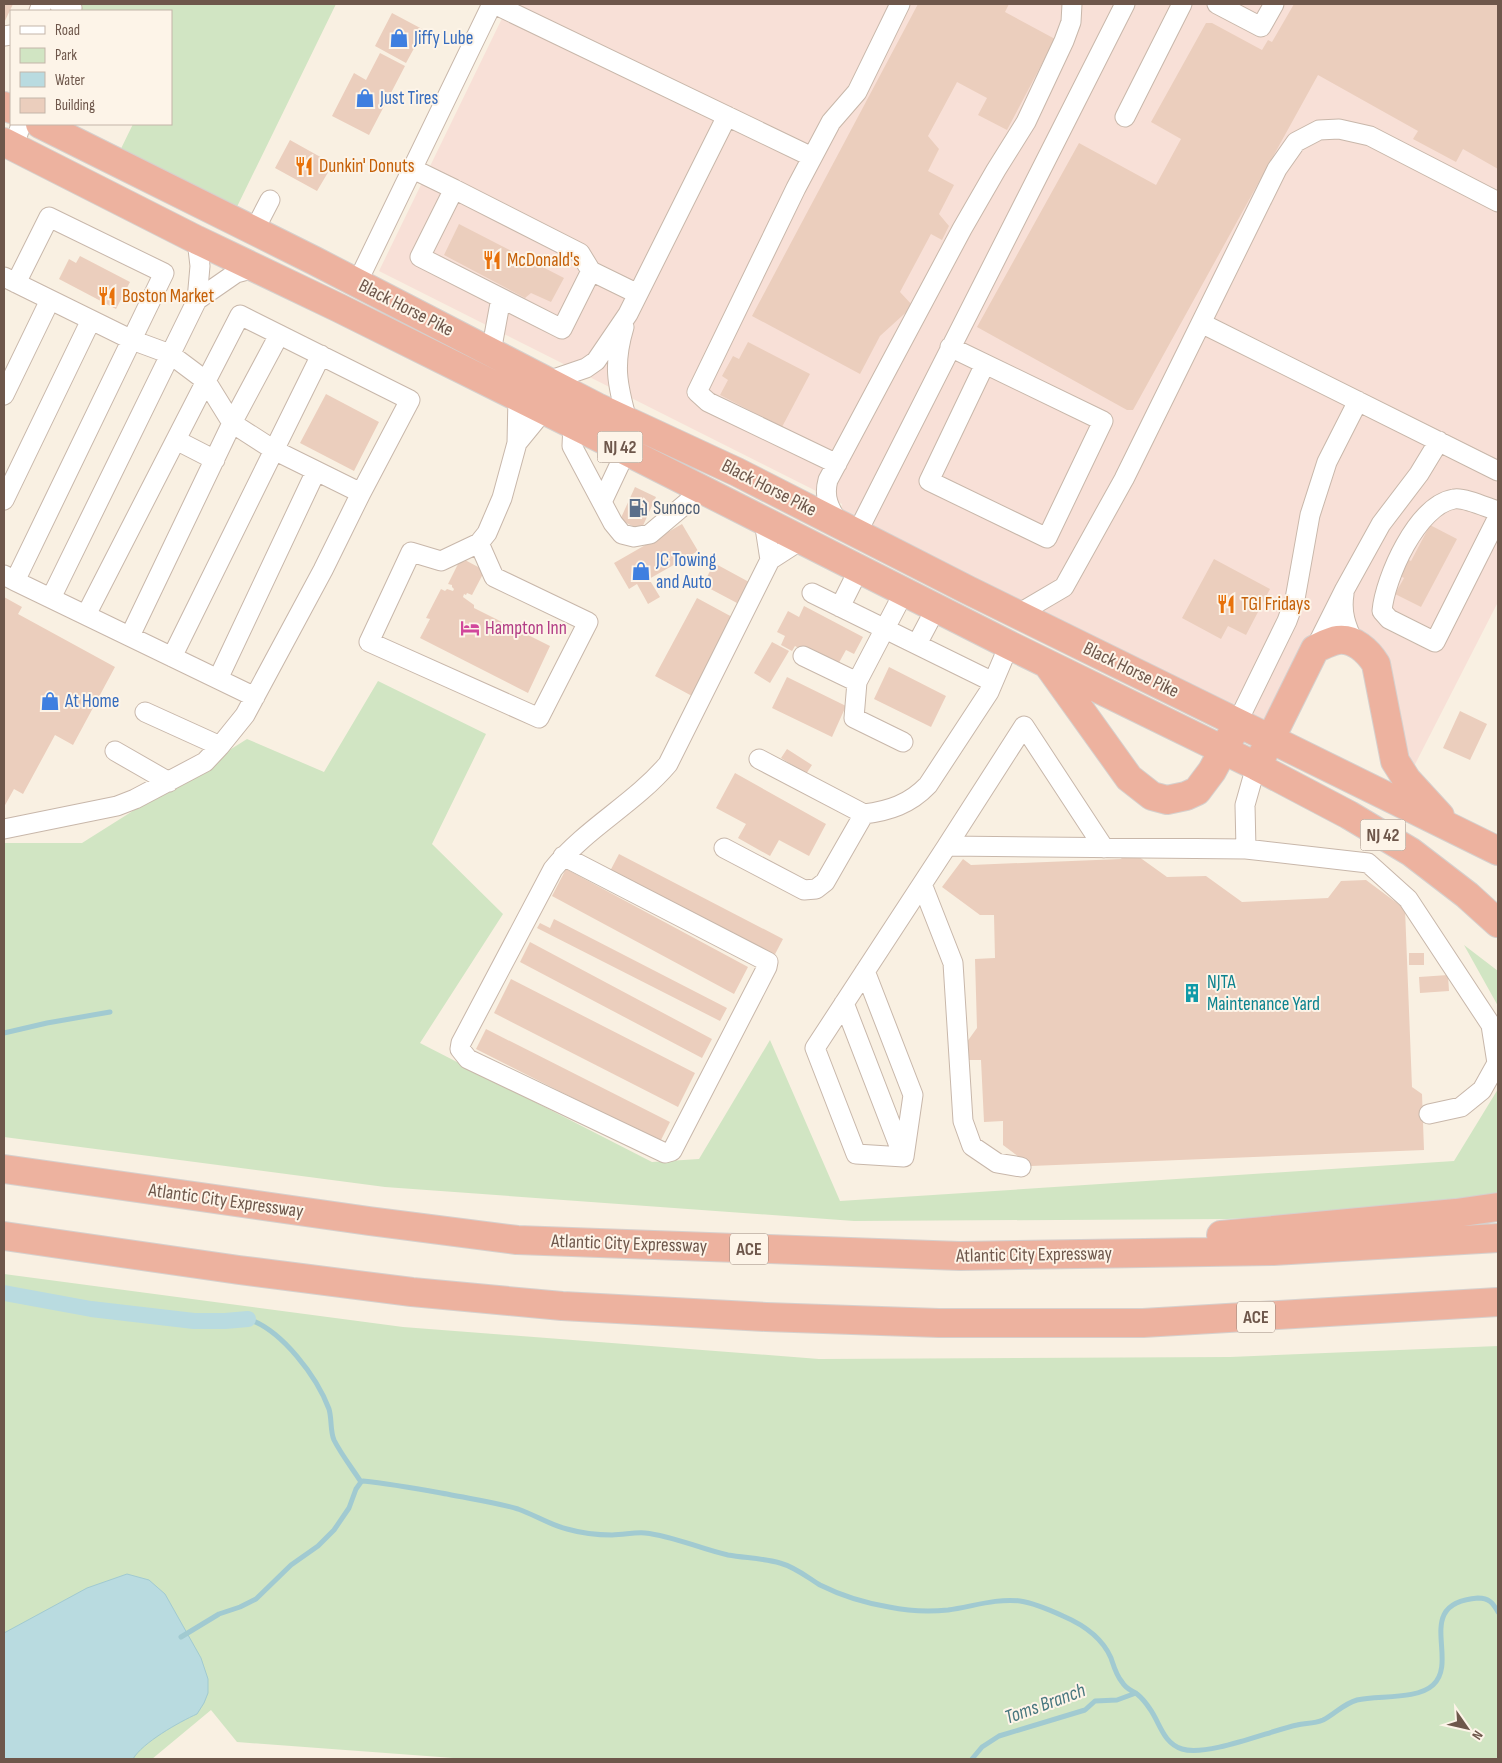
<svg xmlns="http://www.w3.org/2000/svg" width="1502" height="1763" font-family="'Sofia Sans Condensed',sans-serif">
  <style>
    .commercial { fill: #f8e0d7 }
    .green { fill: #d1e5c3 }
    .water { fill: #b9dbe0; stroke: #a1cad1 }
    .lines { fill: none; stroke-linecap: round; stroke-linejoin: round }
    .stream { stroke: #a1cad1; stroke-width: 5 }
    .canal { stroke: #b9dbe0; stroke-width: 16 }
    .building { fill: #ebcebd }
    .minor-casing { stroke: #c8b7aa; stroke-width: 21 }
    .highway-casing { stroke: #d6d0cd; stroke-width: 30 }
    .minor { stroke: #fff; stroke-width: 19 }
    .highway { stroke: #edb29f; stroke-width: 28 }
    .labels { text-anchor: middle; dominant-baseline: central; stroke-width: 4; stroke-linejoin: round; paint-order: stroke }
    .shield { fill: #fdf4e8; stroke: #99867a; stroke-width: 1 }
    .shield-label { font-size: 18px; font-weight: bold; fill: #6e574b }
    .shop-label { font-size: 19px; fill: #366cbe; stroke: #fdf4e8; text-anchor: start }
    .food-label { font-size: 19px; fill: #c56008; stroke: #fdf4e8; text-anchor: start }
    .street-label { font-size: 19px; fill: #6e574b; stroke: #fdf4e8 }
    .service-label { font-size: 19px; fill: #4e5e75; stroke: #fdf4e8; text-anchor: start }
    .hotel-label { font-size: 19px; fill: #b23c85; stroke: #fdf4e8; text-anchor: start }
    .culture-label { font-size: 19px; fill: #0d838f; stroke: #fdf4e8; text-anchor: start }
    .water-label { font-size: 20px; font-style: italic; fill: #48777f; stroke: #fdf4e8 }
  </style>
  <rect width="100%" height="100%" fill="#f9f0e2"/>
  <path class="commercial" d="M509 4H1498V602L1407 780 1382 687 1338 640 1270 740 839 524 842 504 379 271Z"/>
  <path class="green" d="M74 4H336L231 219 115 161 133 124H171V11H78Z
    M378 681 486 734 432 844 503 914 420 1043 652 1162 699 1159 770 1040 840 1201 1454 1161 1498 1089V1207L1227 1219 854 1221 385 1187 4 1137V843H82L247 739 324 772Z
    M1464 945 1498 971V1006Z
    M4 1274 403 1327 819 1359 1230 1357 1498 1346V1759H467L237 1742 211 1710 152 1759H4Z"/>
  <path class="water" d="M127 1574 149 1580 165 1594 201 1658 208 1679V1693L204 1703 197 1714C179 1722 142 1743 133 1759H4V1633L87 1588Z"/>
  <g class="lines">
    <path class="stream" d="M4 1033 47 1023 110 1012
      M248 1319C282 1330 317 1377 329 1409 332 1419 330 1431 334 1440 341 1454 352 1468 361 1482
      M361 1482 363 1481C392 1484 419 1489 447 1494 471 1499 495 1502 518 1509 535 1515 550 1525 567 1529 581 1533 597 1535 612 1535 624 1535 634 1532 645 1533 674 1536 700 1549 728 1555 745 1558 763 1558 780 1563 795 1567 807 1577 820 1585 842 1596 865 1603 889 1607 908 1611 929 1612 948 1610 971 1607 996 1598 1020 1601 1034 1603 1050 1610 1063 1616 1084 1625 1102 1637 1111 1658 1114 1667 1116 1675 1122 1682 1126 1689 1131 1690 1137 1694 1142 1698 1146 1703 1150 1709 1160 1723 1163 1743 1182 1749 1207 1757 1269 1731 1297 1725 1305 1723 1314 1724 1323 1720 1335 1714 1343 1704 1357 1700 1378 1695 1417 1700 1433 1685 1460 1660 1412 1603 1478 1598 1489 1598 1493 1603 1498 1612
      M181 1637 219 1614 240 1607 256 1599 291 1565 318 1546 334 1530 349 1508 356 1489 361 1482
      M972 1759 982 1747 999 1736 1085 1710 1095 1701 1117 1700 1136 1693"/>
    <path class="canal" d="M4 1293 91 1309 194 1321H225L248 1319"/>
  </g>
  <path class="building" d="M4 4H13L4 23Z
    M918 4H1009L1005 12 1055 39 1007 130 978 115 987 98 957 82 956 84 928 136 939 149 928 171 954 185 939 214 949 226 942 240 931 234 900 292 913 306 880 336 860 374 752 316Z
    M1294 4H1498V169L1463 149 1456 162 1413 139 1418 131 1318 75 1133 410H1127L977 327 1079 143 1156 185 1181 139 1151 122 1206 23H1212L1262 50 1268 40 1272 42Z
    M392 13 424 30 406 63 375 46Z
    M380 53 405 66 369 135 332 116 354 73 366 80Z
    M290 140 333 164 317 191 275 168Z
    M459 224 564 278 551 302 531 293 525 298 444 255Z
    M80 256 130 282 116 309 59 279 69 259 76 263Z
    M748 342 810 374 782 427 720 395 728 380 722 376 733 356 739 359Z
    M326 394 379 422 354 471 300 443Z
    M635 487 656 497 641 530 620 520Z
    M682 524 698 551 649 579 660 597 648 604 637 584 629 589 614 563Z
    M1430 525 1457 539 1421 607 1395 594 1404 578 1392 572 1401 556 1411 561Z
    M1214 559 1270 589 1246 635 1228 626 1221 639 1182 618Z
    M460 560 464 562 465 560 480 568V569L484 572 472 595 467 593 466 595 464 594 463 597 474 605V608L550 646 528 693 420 638 430 619 426 618 441 589 445 591 447 589 453 591 454 589 452 587V585L448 584Z
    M714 563 749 582 737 603 703 585Z
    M4 597 22 607 18 614 115 667 73 745 55 735 23 794 14 789 4 807Z
    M697 598 734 618 692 696 655 676Z
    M804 606 863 637 854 654 846 650 836 668 795 646 792 651 781 645 785 636 777 632 788 611 799 617Z
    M772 642 789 651 770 683 754 673Z
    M889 667 946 696 931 727 874 699Z
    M787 677 846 706 832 737 772 708Z
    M1460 711 1487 724 1470 760 1443 748Z
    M787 749 812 765 806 774 781 758Z
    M735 773 826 824 809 856 779 840 770 856 738 838 746 824 716 808Z
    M1128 849 1167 877 1206 876 1242 902 1328 898 1341 881 1366 880 1405 909 1412 1087 1422 1094 1424 1150 1031 1166 1003 1145V1121L984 1122 981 1060H965L964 1046 977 1028 975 959 995 958 994 915H980L942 887 963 859 971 865 1121 859Z
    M619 854 783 939 773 958 609 873Z
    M566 869 748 967 734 994 552 896Z
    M554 919 727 1008 720 1021 537 928 540 923 550 928Z
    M530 942 712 1039 702 1058 520 962Z
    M1409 953H1424V965H1409Z
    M1448 975 1449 991 1420 993 1419 977Z
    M511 979 695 1073 678 1107 494 1013Z
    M486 1029 670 1122 660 1142 476 1049Z"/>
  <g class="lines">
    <g class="minor-casing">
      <path id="minor" d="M59 4 72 8
        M494 4 812 157
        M1217 4 1261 27 1274 4
        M39 11 42 4
        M4 36 11 35
        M1125 117 1182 4
        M14 147 21 124
        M413 169 454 189
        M454 189 580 253 591 271 562 329 420 257Z
        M254 231 270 200
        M591 271 638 294
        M4 277 132 340 170 354 206 381 240 315 410 400 361 493 323 570 245 715 220 746 205 762 135 799 117 806 4 829
        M357 283 492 4
        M197 300 236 273 255 268
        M1201 323 1498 471
        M624 327C613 364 617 384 627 420
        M950 347 1103 421 1047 538 929 481 985 364
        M491 352 501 298
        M548 381 586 368 596 361 628 314 727 116
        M4 395 50 300
        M573 424 572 446 613 523 622 534 634 537 650 534 702 490
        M176 440 215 460
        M517 443 544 410
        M837 464 708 402 697 392 796 188 831 122 857 92 900 4
        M4 500 91 320
        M602 502 626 451
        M1498 511C1488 508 1464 497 1454 499 1417 505 1385 578 1382 611L1389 619 1435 642 1498 517
        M764 521 770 560 801 540
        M839 524C830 509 823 498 828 480L962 229 996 170 1026 122 1064 41 1071 22 1072 4
        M857 533 1125 4
        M479 543 494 577 588 622 539 718 369 642 411 552 441 561 479 543 487 533 502 498 517 443 518 397
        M4 575 15 581 164 273 49 217 16 283
        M15 581 255 697
        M812 593 993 682
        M1344 594C1341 613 1346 626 1354 643
        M51 598 197 300 200 266 197 240
        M840 607 859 569
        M1018 614 1064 587 1124 479 1277 169 1296 142 1319 130 1339 129 1370 136 1498 202
        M86 615 206 381 232 423 274 450 361 493
        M130 636 232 423 279 335
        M917 644 936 608
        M1315 649 1345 589 1381 524 1419 474 1439 441
        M803 656 857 682
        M172 657 321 355
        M218 679 316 471
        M145 712 220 746
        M1237 723 1287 621 1295 599 1310 515 1327 462 1358 401
        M903 742 854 718 857 682 904 592
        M115 751 169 782
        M759 759 864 814C889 811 910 804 928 785L989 692 1009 645
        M947 846 1024 726 1104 848
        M724 848 804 890 816 889 825 882 864 814
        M1246 849 1368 863 1408 899 1491 1025 1497 1063 1482 1090 1461 1107 1429 1114
        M563 856 768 962 767 967 672 1151 665 1153 468 1059 460 1049 461 1043 553 869C586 828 634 804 668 764L770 560
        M922 884 953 963 963 1121 972 1146 997 1163 1021 1167
        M865 971 913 1095 904 1157 856 1154 815 1048 947 846 1246 849 1245 805 1256 766
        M844 1003 903 1156"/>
    </g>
    <g class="highway-casing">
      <path id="highway" d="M4 106 11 109
        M40 124 315 261 597 407 737 472 968 590 1498 851
        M4 142 197 240 339 308 626 451 1009 645 1256 766 1349 815 1411 852 1467 895 1498 923
        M1048 665 1129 778 1152 796 1167 800 1186 796 1197 791 1212 771 1232 734
        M1262 756 1315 649C1322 646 1330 641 1338 640 1354 638 1368 651 1376 664L1395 761 1407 780 1440 816
        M4 1169 369 1221 517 1240 960 1256 1273 1251 1498 1238
        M1221 1235 1456 1213 1498 1207
        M4 1236 239 1270 412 1292 562 1306 766 1317 939 1323H1143L1498 1302"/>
    </g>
    <use href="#minor" class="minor"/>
    <use href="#highway" class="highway"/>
  </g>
  <defs>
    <g id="shop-bare" transform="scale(1.5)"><path d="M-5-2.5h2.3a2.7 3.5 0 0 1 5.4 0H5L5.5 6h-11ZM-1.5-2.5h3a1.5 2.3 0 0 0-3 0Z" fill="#3f7fe0" stroke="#fdf4e8" stroke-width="2.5" paint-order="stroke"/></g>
    <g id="restaurant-bare" transform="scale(1.5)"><path d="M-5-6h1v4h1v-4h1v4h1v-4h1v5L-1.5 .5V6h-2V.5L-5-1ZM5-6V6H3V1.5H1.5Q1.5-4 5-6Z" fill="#e8710a" stroke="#fdf4e8" stroke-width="2.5" paint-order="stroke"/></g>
    <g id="fuel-bare" transform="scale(1.5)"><path d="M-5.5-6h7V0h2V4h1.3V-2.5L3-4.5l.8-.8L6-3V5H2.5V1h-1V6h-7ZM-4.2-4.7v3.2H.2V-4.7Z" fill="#5c6f8a" stroke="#fdf4e8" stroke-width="2.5" paint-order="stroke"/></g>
    <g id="hotel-bare" transform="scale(1.5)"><path d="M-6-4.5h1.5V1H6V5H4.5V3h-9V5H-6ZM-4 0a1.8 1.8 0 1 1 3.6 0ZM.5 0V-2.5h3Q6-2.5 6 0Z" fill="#d1479c" stroke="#fdf4e8" stroke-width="2.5" paint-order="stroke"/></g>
    <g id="building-bare" transform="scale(1.5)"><path d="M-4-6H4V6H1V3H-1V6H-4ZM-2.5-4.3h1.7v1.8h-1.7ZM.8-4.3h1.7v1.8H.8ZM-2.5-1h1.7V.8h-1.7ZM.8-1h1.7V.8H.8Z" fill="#0f9aa8" stroke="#fdf4e8" stroke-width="2.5" paint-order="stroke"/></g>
  </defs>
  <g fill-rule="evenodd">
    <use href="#shop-bare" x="399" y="38"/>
    <use href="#shop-bare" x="365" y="98"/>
    <use href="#restaurant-bare" x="304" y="166"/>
    <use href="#restaurant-bare" x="492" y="260"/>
    <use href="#restaurant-bare" x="107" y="296"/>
    <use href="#fuel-bare" x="638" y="508"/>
    <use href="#shop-bare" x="641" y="571"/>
    <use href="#restaurant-bare" x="1226" y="604"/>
    <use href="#hotel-bare" x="470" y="628"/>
    <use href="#shop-bare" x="50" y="701"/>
    <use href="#building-bare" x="1192" y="993"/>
  </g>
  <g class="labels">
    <g class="shield">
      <rect x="597.5" y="431.5" width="45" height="31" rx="4"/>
      <rect x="1360.5" y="819.5" width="45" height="31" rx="4"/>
      <rect x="730" y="1233.5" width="38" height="31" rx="4"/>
      <rect x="1237" y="1301.5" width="38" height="31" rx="4"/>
    </g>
    <g class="shield-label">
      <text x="620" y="447">NJ 42</text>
      <text x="1383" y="835">NJ 42</text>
      <text x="749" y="1249">ACE</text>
      <text x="1256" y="1317">ACE</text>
    </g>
    <g class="shop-label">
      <text x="414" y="38">Jiffy Lube</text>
      <text x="380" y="98">Just Tires</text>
      <text x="656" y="560">JC Towing<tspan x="656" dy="22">and Auto</tspan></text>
      <text x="65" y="701">At Home</text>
    </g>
    <g class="food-label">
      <text x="319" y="166">Dunkin' Donuts</text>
      <text x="507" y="260">McDonald's</text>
      <text x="122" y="296">Boston Market</text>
      <text x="1241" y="604">TGI Fridays</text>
    </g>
    <g class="street-label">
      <text transform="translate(406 308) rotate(27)">Black Horse Pike</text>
      <text transform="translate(769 488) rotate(27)">Black Horse Pike</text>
      <text transform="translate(1131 670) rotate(26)">Black Horse Pike</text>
      <text transform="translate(226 1201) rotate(8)">Atlantic City Expressway</text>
      <text transform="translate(629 1244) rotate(2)">Atlantic City Expressway</text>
      <text transform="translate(1034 1255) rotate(-1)">Atlantic City Expressway</text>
    </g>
    <g class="service-label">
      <text x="653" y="508">Sunoco</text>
    </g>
    <g class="hotel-label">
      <text x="485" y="628">Hampton Inn</text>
    </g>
    <g class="culture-label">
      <text x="1207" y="982">NJTA<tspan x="1207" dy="22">Maintenance Yard</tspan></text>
    </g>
    <g class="water-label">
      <text transform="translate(1045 1704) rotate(-20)">Toms Branch</text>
    </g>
  </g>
  <rect width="1502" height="1763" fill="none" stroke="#6e574b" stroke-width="10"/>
  <rect x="10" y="10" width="162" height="115" fill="#fdf4e8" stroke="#c4b5a9"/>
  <rect x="20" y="26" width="25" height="8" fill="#ffffff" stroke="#c4b5a9"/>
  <text x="55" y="35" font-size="15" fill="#6e574b">Road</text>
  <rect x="20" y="48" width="25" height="15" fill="#d1e5c3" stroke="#c4b5a9"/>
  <text x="55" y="60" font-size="15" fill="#6e574b">Park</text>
  <rect x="20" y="72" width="25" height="15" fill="#b9dbe0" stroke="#c4b5a9"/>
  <text x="55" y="85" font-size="15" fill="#6e574b">Water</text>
  <rect x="20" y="98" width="25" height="15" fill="#ebcebd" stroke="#c4b5a9"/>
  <text x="55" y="110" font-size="15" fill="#6e574b">Building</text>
  <g transform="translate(1467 1728) rotate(124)" stroke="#fdf4e8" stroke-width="4" paint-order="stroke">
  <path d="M0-4L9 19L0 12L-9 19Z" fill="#6e574b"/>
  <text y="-8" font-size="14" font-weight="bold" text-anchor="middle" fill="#6e574b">N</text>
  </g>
</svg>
